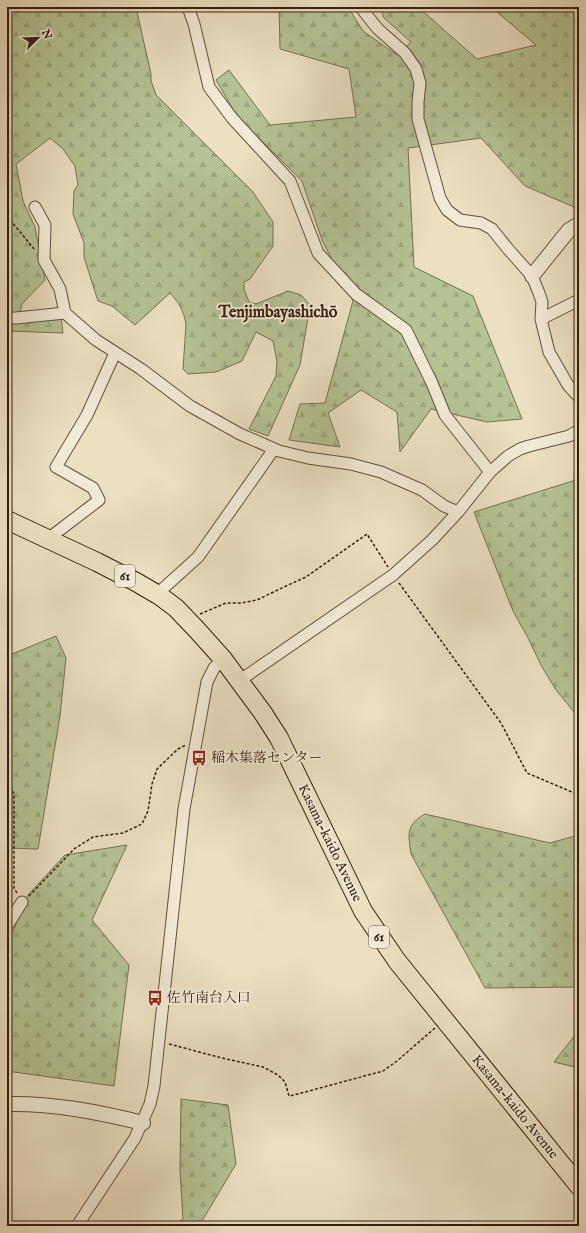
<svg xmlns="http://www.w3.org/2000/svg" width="586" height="1233" font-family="'IM FELL English','Noto Serif JP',serif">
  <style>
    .forest { fill: url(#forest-firs); stroke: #767052 }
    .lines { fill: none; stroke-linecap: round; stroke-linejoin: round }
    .minor-casing { stroke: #634e3c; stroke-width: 13 }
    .tertiary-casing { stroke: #634e3c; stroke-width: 16 }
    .primary-casing { stroke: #361d0f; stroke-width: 20 }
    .path { stroke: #361d0f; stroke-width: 1.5; stroke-dasharray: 3 2; stroke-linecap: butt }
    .minor { stroke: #f2ebd7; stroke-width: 11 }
    .tertiary { stroke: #f2ebd7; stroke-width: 14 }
    .primary { stroke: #ebe0c2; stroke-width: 18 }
    .labels { text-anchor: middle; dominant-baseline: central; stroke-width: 4; stroke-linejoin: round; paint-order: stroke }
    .shield { fill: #f2ebd7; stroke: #6e5b4b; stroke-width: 1 }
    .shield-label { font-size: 13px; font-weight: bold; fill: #361d0f }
    .poi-label { font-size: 14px; fill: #361d0f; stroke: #f2ebd7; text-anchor: start }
    .street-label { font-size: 14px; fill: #361d0f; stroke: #f2ebd7 }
    .quarter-label { font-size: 16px; font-weight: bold; fill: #361d0f; stroke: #f2ebd7 }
  </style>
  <defs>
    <pattern id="forest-firs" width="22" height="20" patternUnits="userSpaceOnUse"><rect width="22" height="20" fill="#b5c395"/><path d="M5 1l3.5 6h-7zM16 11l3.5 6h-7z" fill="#9ca77f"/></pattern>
  </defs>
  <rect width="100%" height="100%" fill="#ebe0c2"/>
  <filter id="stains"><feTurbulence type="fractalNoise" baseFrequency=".005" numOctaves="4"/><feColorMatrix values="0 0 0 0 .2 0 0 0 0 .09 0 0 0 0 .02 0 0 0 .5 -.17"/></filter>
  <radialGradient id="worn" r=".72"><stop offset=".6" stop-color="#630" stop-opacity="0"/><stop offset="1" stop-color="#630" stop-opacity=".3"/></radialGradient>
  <path class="forest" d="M7 7H134L137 12 151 74V81L156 95 253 192 273 222V246L250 279 244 282V289L249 302 256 304 288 291 301 295 310 305 300 365 268 436 249 429 276 376 277 361 273 341 256 332 242 361 216 372 188 374 183 369 186 324C183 309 179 303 170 293L135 325 112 306 98 301 84 257V243L73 214 74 191 78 185 75 166 63 149 50 138 16 164 23 201 35 227 45 280 22 304 20 312 61 317 63 333 7 331Z
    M279 7H348L363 31 397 55 411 42 384 18 380 7H418L477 59 536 45 491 7H579V207H574L525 186 481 138 408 148 414 267 473 296 522 419 487 422 431 409 400 452 397 412 361 390 328 413 340 447 289 440 300 404 325 403 353 301 322 240 302 181 237 116 216 80 229 70 270 125 356 117 349 69 280 49Z
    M579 479V718L556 690 542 667 527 636 513 611 474 512Z
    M56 636 66 658 60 716 38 849 7 848V656Z
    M425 814 550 843 579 835V987L485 988 411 854C408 833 406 825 425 814Z
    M127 845 92 920 129 965 114 1086 7 1071V946L28 895 65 855Z
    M579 1030V1068L554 1062Z
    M181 1099 228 1105 236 1164 199 1226H173L183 1219 180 1170Z"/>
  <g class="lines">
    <g class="minor-casing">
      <path id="minor" d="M188 7 194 24 209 87 232 118 290 181 318 253 356 294 406 330 432 383 445 415 490 472
        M361 7 365 13 378 29 405 53 416 69 420 83 418 102V119L440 198 447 210 460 220 481 223 492 229 508 249 532 276 539 293 542 302 541 319 549 352 568 385 579 397
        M35 207 45 225 44 260 60 289 65 313
        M7 318H16L65 313 96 340 141 369 190 406 240 434 279 451 308 458 351 464 381 472 422 490 444 506 458 512
        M541 319 579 300
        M48 539 99 500 93 488 56 467 87 415 115 353
        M157 594 198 557 274 449
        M239 681 393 575 432 540 458 512 490 472 508 456 520 449 529 446 569 436 579 430
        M7 926 22 902
        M77 1226 135 1138 150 1104 154 1086 184 809 207 682 214 668 223 659"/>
    </g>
    <g class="tertiary-casing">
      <path id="tertiary" d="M532 276 569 230 579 224
        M7 1104C53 1103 98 1112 143 1123"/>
    </g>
    <g class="primary-casing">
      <path id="primary" d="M7 520 97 562 136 582 160 596 176 608 197 630 223 659 263 713 279 738 363 911 397 961 579 1186"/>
    </g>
    <path class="path" d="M7 216 34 249
      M399 583 501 723 527 773 579 795
      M200 614 226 603H241L257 600 286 586 306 577 367 534 388 567
      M7 777 11 786 14 795V888L17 893
      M29 896 74 849 93 837 123 833 142 824 148 811 152 784 157 769 178 749 186 745
      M169 1044 222 1058 263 1067 278 1075 285 1082 289 1096 294 1095 383 1071 397 1061 435 1028"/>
    <use href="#minor" class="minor"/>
    <use href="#tertiary" class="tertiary"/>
    <use href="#primary" class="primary"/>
  </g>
  <defs>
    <g id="bus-bare" transform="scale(1.2)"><path d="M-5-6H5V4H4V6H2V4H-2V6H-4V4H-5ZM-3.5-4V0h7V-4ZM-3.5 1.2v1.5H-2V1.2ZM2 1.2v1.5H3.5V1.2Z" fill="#8f2418" stroke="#f2ebd7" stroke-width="2.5" paint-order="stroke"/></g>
  </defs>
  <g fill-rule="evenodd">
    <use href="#bus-bare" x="199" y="758"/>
    <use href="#bus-bare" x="155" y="998"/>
  </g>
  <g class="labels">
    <g class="shield">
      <rect x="115" y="565" width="20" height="22" rx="3"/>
      <rect x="369" y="926" width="20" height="22" rx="3"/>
    </g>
    <g class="shield-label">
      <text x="125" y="576">61</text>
      <text x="379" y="937">61</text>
    </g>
    <g class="poi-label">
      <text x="211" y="758">稲木集落センター</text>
      <text x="167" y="998">佐竹南台入口</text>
    </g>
    <g class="street-label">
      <text transform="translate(330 843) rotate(64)">Kasama-kaido Avenue</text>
      <text transform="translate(515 1107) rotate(51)">Kasama-kaido Avenue</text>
    </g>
    <g class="quarter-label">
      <text x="278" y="313">Tenjimbayashichō</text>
    </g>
  </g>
  <rect width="586" height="1233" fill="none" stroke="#ebe0c2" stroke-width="24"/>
  <rect x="8" y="8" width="570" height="1217" fill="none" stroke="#361d0f" stroke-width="2"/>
  <rect x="12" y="12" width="562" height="1209" fill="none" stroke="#361d0f"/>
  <g transform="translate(38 38) rotate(67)" stroke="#f2ebd7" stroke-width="3" paint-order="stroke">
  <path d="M0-3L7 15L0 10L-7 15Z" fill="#361d0f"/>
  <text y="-6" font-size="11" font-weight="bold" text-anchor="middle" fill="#361d0f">N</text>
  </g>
  <rect width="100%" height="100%" filter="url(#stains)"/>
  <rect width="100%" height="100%" fill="url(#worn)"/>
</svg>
